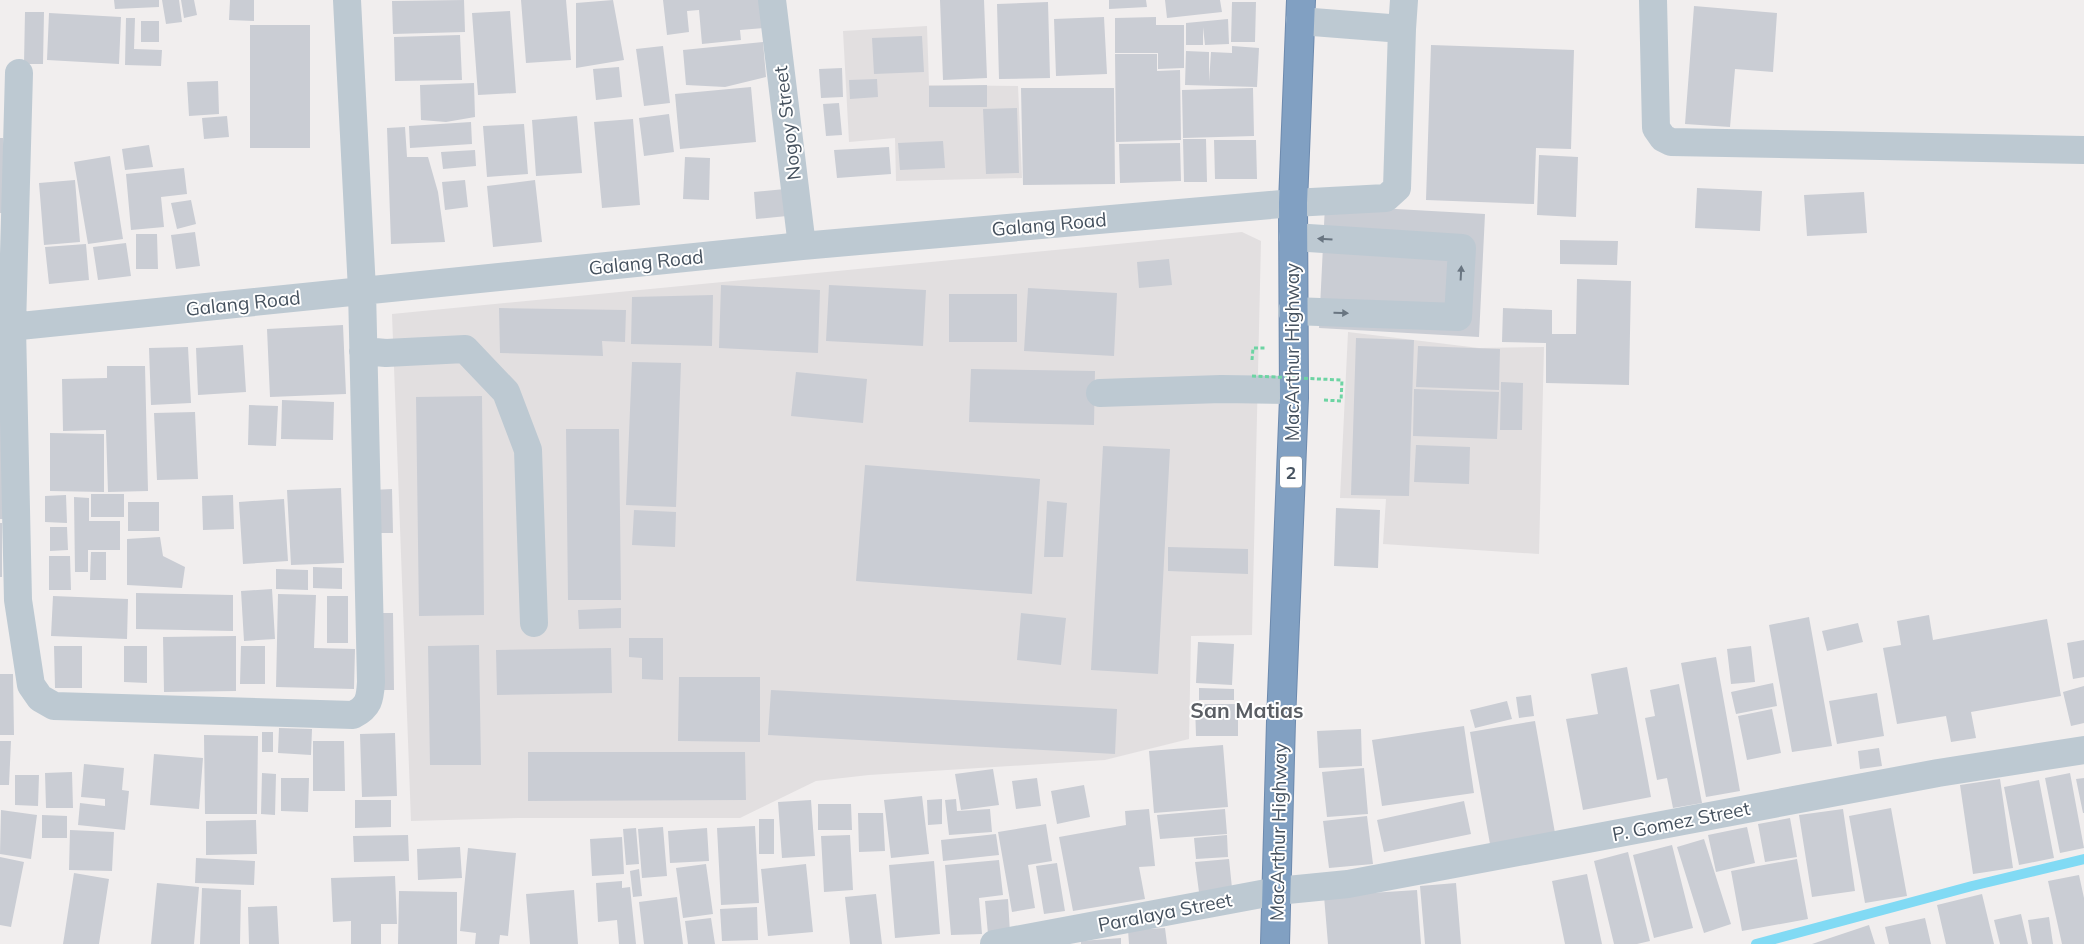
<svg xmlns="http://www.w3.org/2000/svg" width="2084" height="944" font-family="Mulish,sans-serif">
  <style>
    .education { fill: #e2dfe0 }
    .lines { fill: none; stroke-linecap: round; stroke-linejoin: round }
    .stream { stroke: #81daf4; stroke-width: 10 }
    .building { fill: #cacdd4 }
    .highway-casing { stroke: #6d8aae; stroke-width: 30 }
    .path { stroke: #6dd4a3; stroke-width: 3; stroke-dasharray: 4 2.5; stroke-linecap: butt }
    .minor { stroke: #bdc9d2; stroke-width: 28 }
    .highway { stroke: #81a0c2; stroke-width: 28 }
    .path-bridge { stroke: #6dd4a3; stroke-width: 3; stroke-dasharray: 4 2.5; stroke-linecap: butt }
    .oneway { fill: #697581 }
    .labels { text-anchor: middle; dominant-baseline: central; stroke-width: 4; stroke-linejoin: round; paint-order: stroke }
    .shield { fill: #fff; stroke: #7d858e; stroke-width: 1 }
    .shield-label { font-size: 18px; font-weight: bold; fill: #45515e }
    .street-label { font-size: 19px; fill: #45515e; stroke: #fff }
    .quarter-label { font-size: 21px; font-weight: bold; fill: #5a5e64; stroke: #fff }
  </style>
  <rect width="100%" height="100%" fill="#f1eeee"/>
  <path class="education" d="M927 26 929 85 1018 86 1022 178 896 181 895 138 849 142 843 31Z
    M1242 232 1261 241 1252 635 1191 636 1189 739 1105 760 869 775 816 781 740 818H518L411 821 392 314Z
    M1348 332 1479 348 1544 347 1539 554 1383 544 1386 499 1340 498Z"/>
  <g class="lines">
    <path class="stream" d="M1756 944 1972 886 2084 859"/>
  </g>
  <path class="building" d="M114 0H159V7L115 9Z
    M162 0H179L182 22 166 24Z
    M181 0H194L197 15 184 18Z
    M230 0H254V21L229 20Z
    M464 0 465 32 393 34 392 1Z
    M521 0H566L571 60 526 63Z
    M613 0 624 60 576 68V3Z
    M663 0H762L765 28 740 30 741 40 702 44 699 10 687 11 689 32 667 35Z
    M940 0H984L987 78 943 80Z
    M1109 0H1146L1147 7 1109 9Z
    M1165 0H1220L1222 12 1167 18Z
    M1048 2 1050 78 999 79 997 4Z
    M1232 2H1256L1255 42H1231Z
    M1694 6 1777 13 1773 72 1735 69 1730 127 1685 124Z
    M510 11 516 93 478 95 472 13Z
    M25 12H44L43 64H24Z
    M49 13 121 17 119 64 47 60Z
    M1104 17 1107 74 1056 76 1054 19Z
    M1156 17V25H1184V68L1158 69V53H1115V18Z
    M126 18H135L134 49 162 50 161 66 125 65Z
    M1228 19 1229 44 1205 45 1203 27V45H1186V23Z
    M141 21H159V42H141Z
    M250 25H310V148H250Z
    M460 35 462 80 395 81 394 37Z
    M922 36 924 72 874 74 872 38Z
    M763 42 766 77 725 87 686 85 683 50Z
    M1431 45 1574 50 1571 149 1536 148 1534 204 1426 200Z
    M663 46 670 103 644 106 636 49Z
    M1232 46 1259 48 1257 87 1185 85 1186 51 1209 52V82L1211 52 1232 53Z
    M1115 54H1157V71L1180 70 1181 140 1116 142Z
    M619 67 622 97 596 100 593 69Z
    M842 68 843 97 821 98 819 69Z
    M877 79 878 97 850 99 849 80Z
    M218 81 219 114 189 116 187 82Z
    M474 83 475 117 446 122 421 120 420 85Z
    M987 85V107H929V86Z
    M751 87 756 142 680 149 675 94Z
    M1021 88H1114L1115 184 1023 185Z
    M1253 88 1254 136 1183 138 1182 90Z
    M839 103 842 135 826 136 823 104Z
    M1017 108 1019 173 986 174 983 109Z
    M669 114 674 152 644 156 639 118Z
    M227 116 229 137 204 139 202 118Z
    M577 116 582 173 536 176 532 120Z
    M633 119 640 205 602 208 594 122Z
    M471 122 472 144 410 148 409 126Z
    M524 124 528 174 487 177 483 126Z
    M405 127 407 157H428L438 192 445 242 391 244 387 128Z
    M0 138H3L5 213H0Z
    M1183 139H1206L1207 182H1184Z
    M1214 140H1256L1257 179H1215Z
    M943 141 945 168 900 170 898 143Z
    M1180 143 1181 181 1120 183 1119 144Z
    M149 145 153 167 125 170 122 149Z
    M889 147 891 174 837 178 834 150Z
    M475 150 476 166 443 169 441 152Z
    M1539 155 1578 157 1576 217 1537 215Z
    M110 156 123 239 88 244 74 162Z
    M685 157 710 158 709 200 683 199Z
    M184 168 187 194 161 197 164 227 131 230 126 174Z
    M75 180 80 242 44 245 39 183Z
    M465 180 468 207 445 210 442 182Z
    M535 180 542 242 493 247 487 186Z
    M1697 188 1762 191 1760 231 1695 228Z
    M785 189 787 216 756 219 754 192Z
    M1864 192 1867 233 1807 236 1804 195Z
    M191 200 196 224 177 229 171 203Z
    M1325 205 1485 214 1479 337 1319 328Z
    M195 232 200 266 176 269 171 235Z
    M136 234H157L158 269H136Z
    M1560 240 1618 241 1617 265 1560 264Z
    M126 243 131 276 98 280 93 247Z
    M86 244 89 280 49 284 45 247Z
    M1169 259 1172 285 1139 288 1137 262Z
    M1577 279 1631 281 1629 385 1546 383V343L1502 342 1503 308 1552 310V334H1576Z
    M721 285 820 290 818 353 719 348Z
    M829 285 926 290 923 346 826 341Z
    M1028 288 1117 293 1114 356 1024 351Z
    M949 294H1017V342H949Z
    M713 295 712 346 631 344 632 297Z
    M499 308 626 310 625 342 602 341 603 356 500 353Z
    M343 325 346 394 270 397 267 329Z
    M1356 338 1414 340 1409 496 1351 495Z
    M243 345 246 392 198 395 196 348Z
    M1418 346 1500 349 1499 390 1416 387Z
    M188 347 191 403 151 405 149 348Z
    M632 362 681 363 676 507 626 505Z
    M0 364 6 519H0Z
    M107 366H145L148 491 108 492 106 430 63 431 62 379 107 378Z
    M971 369 1095 371 1094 425 969 422Z
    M796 372 867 379 863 423 791 416Z
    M1501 382 1523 383 1522 430H1500Z
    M1414 389 1499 392 1497 439 1413 436Z
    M482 396 484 615 419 616 416 397Z
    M282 400 334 402 333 440 281 439Z
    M249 405 278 406 276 446 248 445Z
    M195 412 198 479 157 480 154 413Z
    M566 429H619L621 600H568Z
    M50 433 104 434V492L50 491Z
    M1416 445 1470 447 1469 484 1414 482Z
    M1103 446 1170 449 1158 674 1091 670Z
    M865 465 1040 479 1032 594 856 581Z
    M341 488 344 563 291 565 287 490Z
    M392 489 393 533H375L372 490Z
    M91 494H124V517H91Z
    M66 495 67 523 45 522V496Z
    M233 495 234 529 203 530 202 496Z
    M74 497 89 498V521H120V550H88V572H75Z
    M284 499 288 561 243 564 239 502Z
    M1047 501 1067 503 1063 557H1044Z
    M128 502H159V531H128Z
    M1336 508 1380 510 1378 568 1334 566Z
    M634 510 676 512 675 547 632 545Z
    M0 523H2V577H0Z
    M50 527H67L68 550 50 551Z
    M160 537 163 556 185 567 182 588 127 585V539Z
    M1168 547 1248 549V574L1168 571Z
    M91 552H106V580H90Z
    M49 556H70L71 590H49Z
    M313 567 342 568V589L313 588Z
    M276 569 308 570V590L276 589Z
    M272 589 275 639 244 641 241 591Z
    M136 593 233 595V631L136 629Z
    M278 594 316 595 314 648 355 649 354 689 276 687Z
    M53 596 128 599 127 639 51 636Z
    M327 596H348V643H327Z
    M621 608V628L579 629 578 610Z
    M377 613H393L394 690H378Z
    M1021 613 1066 618 1061 665 1017 660Z
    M1929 615 1933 640 2047 619 2061 696 1971 712 1976 738 1951 742 1946 716 1897 724 1883 648 1901 645 1897 621Z
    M1809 617 1832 746 1792 752 1769 625Z
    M1858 623 1863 642 1827 651 1822 631Z
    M236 636V691L164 692 163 637Z
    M629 638H663V680L642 679V658L629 657Z
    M2084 640V677L2073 679 2067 643Z
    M1198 642 1234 644 1232 685 1196 683Z
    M479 645 481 765H430L428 646Z
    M54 646H82V688H55Z
    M124 646H147V683L124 682Z
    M241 646H265V684H240Z
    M1751 646 1755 682 1731 684 1727 649Z
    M611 648 612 693 497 695 496 650Z
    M1716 657 1740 791 1706 797 1681 663Z
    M1627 667 1651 797 1583 810 1566 719 1598 714 1591 674Z
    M0 674H13L14 735H0Z
    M679 677H760V742L678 741Z
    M1773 683 1777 706 1736 714 1731 692Z
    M1679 684 1702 803 1673 808 1667 778 1657 780 1645 718 1655 716 1650 690Z
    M2084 686V723L2071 726 2063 692Z
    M1199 688 1234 689V700H1199Z
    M771 690 1117 709 1115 754 768 735Z
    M1877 693 1884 736 1837 744 1829 701Z
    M1531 695 1534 716 1519 718 1516 697Z
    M1507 701 1512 719 1475 728 1470 710Z
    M1195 704H1238V736H1196Z
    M1772 709 1781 753 1747 760 1738 716Z
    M1535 721 1555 833 1490 844 1470 732Z
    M1464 726 1474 793 1382 806 1372 740Z
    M279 728 312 729 311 755 278 753Z
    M1361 729 1362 766 1319 768 1317 731Z
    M262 732H273V752H262Z
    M395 733 397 796 362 797 360 734Z
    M204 735 258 736 257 814H205Z
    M0 741H11L9 785H0Z
    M313 741H344L345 791H313Z
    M1223 745 1228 807 1154 813 1149 751Z
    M1879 748 1882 766 1860 769 1858 751Z
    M528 752H745L746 800 528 801Z
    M154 754 203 758 199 809 150 805Z
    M84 764 124 768 122 790 129 791 125 830 78 825 80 803 105 806V799L81 797Z
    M1364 768 1368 814 1327 817 1322 772Z
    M993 769 999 805 961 810 955 774Z
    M72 772 73 808H46L45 773Z
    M262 773 276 774 275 815 261 814Z
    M2070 773 2084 848 2060 853 2045 778Z
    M15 775H39L38 806 15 805Z
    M281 778H309L308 812 281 811Z
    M1037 778 1041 806 1016 809 1012 781Z
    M2084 778V813H2083L2076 779Z
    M2000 779 2013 868 1973 874 1960 785Z
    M2039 780 2054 858 2019 865 2004 787Z
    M1084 785 1090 817 1057 824 1051 791Z
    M922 796 929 854 891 858 884 800Z
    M942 799V824L928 825 927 800Z
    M956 799 957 811 990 809 992 832 949 835 945 800Z
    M355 800H391V827L355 828Z
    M811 800 815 856 782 858 778 802Z
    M1464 801 1471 834 1384 852 1377 820Z
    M818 804H851L852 830H818Z
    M1891 808 1907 896 1865 903 1849 816Z
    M1149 809 1155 866 1139 867 1145 899 1073 911 1059 837 1126 825 1125 811Z
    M1225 809 1227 834 1160 839 1157 815Z
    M1843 809 1855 891 1812 897 1799 815Z
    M1 810 37 815 31 859 0 854Z
    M858 813H883L885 851 859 852Z
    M42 815 67 816V838H42Z
    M1367 816 1373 864 1329 868 1323 821Z
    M1790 818 1797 857 1765 862 1758 824Z
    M759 819H774V854H759Z
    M256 820 257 854 206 855V821Z
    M1046 824 1052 861 1028 865 1035 908 1012 912 998 832Z
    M755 826 759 903 721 905 717 828Z
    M663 827 667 876 642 878 638 829Z
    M1747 827 1755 863 1716 872 1708 835Z
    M636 828 639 864 626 865 623 829Z
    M707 828 709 861 670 863 668 831Z
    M70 830 114 832 112 871 69 870Z
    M996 834 999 855 943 861 941 840Z
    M408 835 409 861 354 862 353 836Z
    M850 835 853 890 824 892 821 836Z
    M1227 835 1228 857 1196 859 1194 838Z
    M622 837 624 874 592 876 590 839Z
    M1704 839 1731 924 1704 933 1677 847Z
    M1672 845 1693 928 1654 938 1633 855Z
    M460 847 462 878 418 880 417 849Z
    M468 848 516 853 508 936 500 935 499 944H475L476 933 460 931Z
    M1628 852 1650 941 1637 944H1614L1594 861Z
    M0 857 24 862 11 927 0 925Z
    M196 858 255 861 254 885 195 883Z
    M1229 859 1232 888 1199 892 1195 862Z
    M1797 859 1808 919 1742 931 1731 871Z
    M999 860 1003 895 979 898 982 934 951 935 945 865Z
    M934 861 940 934 895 938 889 865Z
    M1057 863 1065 911 1044 914 1036 866Z
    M706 864 713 914 683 918 676 868Z
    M806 864 813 932 768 936 761 869Z
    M639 869 642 896 633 897 630 871Z
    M74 873 109 879 99 944H63Z
    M1587 874 1602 944H1565L1552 881Z
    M2079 875 2084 898V944H2062L2048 881Z
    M395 876 397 924H381V944H351V921L333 922 331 878Z
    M622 881V888L630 887 636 944H619L617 920 598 922 596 883Z
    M157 883 199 887 194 944H151Z
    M1456 883 1461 944H1425L1420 886Z
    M202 888 241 890 240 944H200Z
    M574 890 578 944H530L526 894Z
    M1417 890 1421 944H1328L1324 896Z
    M399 891 457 892V944H398Z
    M876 894 882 944H850L845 897Z
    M1982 894 1994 944H1946L1937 905Z
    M677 897 683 944H644L639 902Z
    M1008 899 1010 933 988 934 985 901Z
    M277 906 279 944H249L248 907Z
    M757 907 758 940 722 941 720 909Z
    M2021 914 2028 944H2000L1994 920Z
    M2049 917 2053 944H2032L2028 920Z
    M711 918 715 944H688L685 921Z
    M1925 918 1931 944H1889L1885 927Z
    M1869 925 1875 944H1812Z
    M1165 928 1167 944H1129L1128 930Z
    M1121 938V944H1081V941Z"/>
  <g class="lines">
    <g class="highway-casing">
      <path id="highway" d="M1275 944 1281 721 1294 398 1293 203 1301 0"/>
    </g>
    <path class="path" d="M1252 360 1253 348H1265
      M1324 400 1341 401 1342 380"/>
    <path class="minor" d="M772 0 802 246
      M1653 0 1656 128 1663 138 1671 142 2084 150
      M1402 29 1404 0
      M19 73 12 327 18 600 31 685 40 698 54 706 353 715C369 707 370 699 371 682L362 290 347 0
      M1292 311 1458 317 1462 248 1293 237
      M0 328 802 246 1293 203 1386 198 1397 188 1402 29 1300 21
      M363 351 386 353 465 349 506 392 528 450 534 623
      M1100 393 1221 389 1293 390
      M994 944 1277 891 1348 884 1938 773 2084 750"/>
    <use href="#highway" class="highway"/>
    <path class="path-bridge" d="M1252 376 1342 380"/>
  </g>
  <defs><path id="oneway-solid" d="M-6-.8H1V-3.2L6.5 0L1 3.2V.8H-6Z" transform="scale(1.25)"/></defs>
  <g class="oneway">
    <use href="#oneway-solid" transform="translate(1325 239) rotate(-176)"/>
    <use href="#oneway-solid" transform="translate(1461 273) rotate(-87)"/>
    <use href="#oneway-solid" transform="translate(1341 313) rotate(2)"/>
  </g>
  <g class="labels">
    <rect class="shield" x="1280" y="456.5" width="22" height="31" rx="4"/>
    <g class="shield-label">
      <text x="1291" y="472">2</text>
    </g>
    <g class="street-label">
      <text transform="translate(787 123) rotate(-97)">Nogoy Street</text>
      <text transform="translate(1049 224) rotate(-5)">Galang Road</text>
      <text transform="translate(646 262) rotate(-6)">Galang Road</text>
      <text transform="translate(243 303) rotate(-6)">Galang Road</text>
      <text transform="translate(1292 352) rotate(-90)">MacArthur Highway</text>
      <text transform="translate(1681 821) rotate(-11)">P. Gomez Street</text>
      <text transform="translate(1278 832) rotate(-89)">MacArthur Highway</text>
      <text transform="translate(1165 912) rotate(-11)">Paralaya Street</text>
    </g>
    <g class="quarter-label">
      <text x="1247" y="710">San Matias</text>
    </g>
  </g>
</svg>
